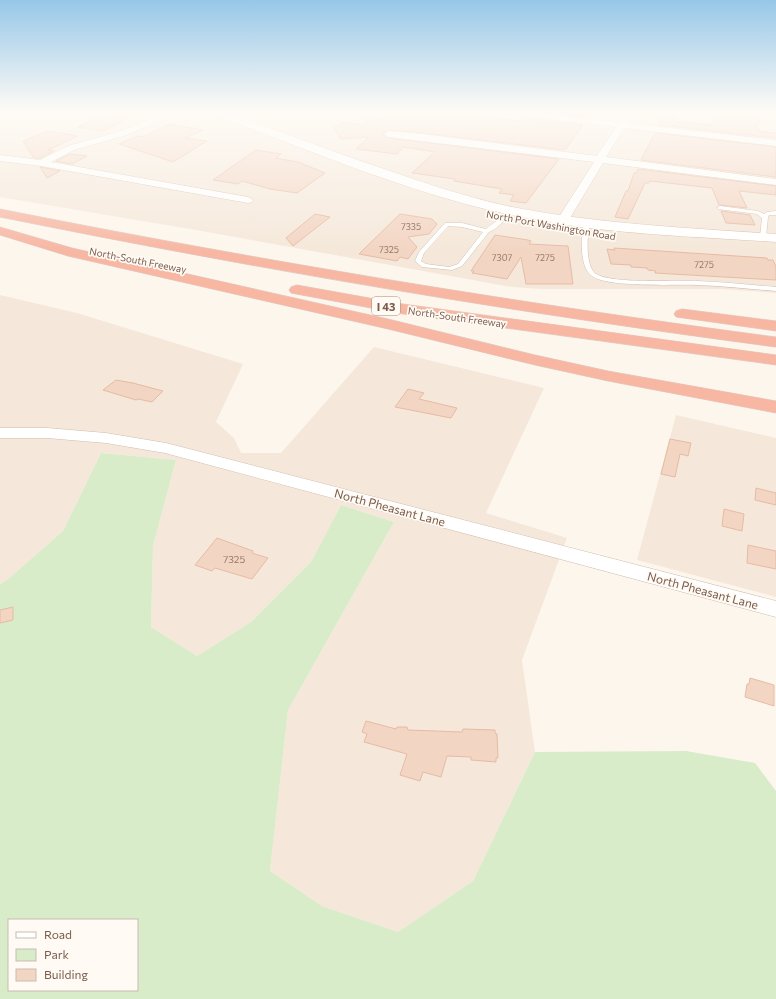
<svg xmlns="http://www.w3.org/2000/svg" width="776" height="999" font-family="Commissioner,sans-serif">
  <style>
    .residential { fill: #f5e8da }
    .green { fill: #d8ecc9; fill-rule: evenodd }
    .building { fill: #f3d5c3; stroke: #e6bba3 }
    .lines { fill: none; stroke-linecap: round; stroke-linejoin: round }
    .lane-casing { stroke: #d1beb0; stroke-width: 1 }
    .street-casing { stroke: #d1beb0; stroke-width: 1 }
    .secondary-casing { stroke: #d6c0b0; stroke-width: 1 }
    .highway-casing { stroke: #dad1cd; stroke-width: 1 }
    .lane { fill: #fff; fill-rule: evenodd }
    .street { fill: #fff; fill-rule: evenodd }
    .secondary { fill: #fff; fill-rule: evenodd }
    .highway { fill: #f7b7a3; fill-rule: evenodd }
    .labels { text-anchor: middle; dominant-baseline: central; stroke-width: 3.5; stroke-linejoin: round; paint-order: stroke }
    .far-number-label { font-size: 9px; fill: #987a6a }
    .far-street-label { font-size: 10px; fill: #7a5c4d; stroke: #fffaf3 }
    .number-label { font-size: 10px; fill: #987a6a }
    .shield { fill: #fffaf3; stroke: #a28b7f; stroke-width: 1 }
    .shield-label { font-size: 11px; font-weight: bold; fill: #7a5c4d }
    .street-label { font-size: 12px; fill: #7a5c4d; stroke: #fffaf3 }
  </style>
  <rect width="100%" height="100%" fill="#fdf6ec"/>
  <path class="residential" d="M0 112H776V293L722 289H541L512 287 196 230 0 197Z
    M0 295 77 313 243 364 216 422 234 438 241 453H281L374 347 544 388 486 513 567 538 522 660 535 752 473 881 398 932 322 906 270 871 288 710 394 522 341 505 311 562 251 622 197 656 151 627 153 546 176 460 101 453 63 531 7 580 0 584Z
    M676 415 776 438V597L637 560Z"/>
  <path class="green" d="M101 453 176 460 153 546 151 627 197 656 251 622 311 562 341 505 394 522 288 710 270 871 322 906 398 932 473 881 535 752 686 751 755 763 776 791V999H0V584L7 580 63 531ZM9 920H137V990H9Z"/>
  <path class="building" d="M115 112H141L103 131 77 127 96 118 100 119Z
    M395 112H447L521 121 522 118 583 125 565 150 414 132 388 130 382 134 388 138 559 159 526 203 510 201 514 195 499 193 502 189 454 181 455 179 412 173 435 152 404 147 397 154 356 149 369 137 341 139 334 128 343 122 362 125 367 118 385 119Z
    M546 112H592L588 117Z
    M715 112 762 115 756 129H759L758 131 776 133V138L659 125 663 116 675 118 674 121 711 125Z
    M169 124 203 130 185 138 207 141 173 162 119 144 138 136 143 137Z
    M47 131 78 136 48 150 54 151 40 158H34L23 141Z
    M655 133 776 147V177L641 160Z
    M256 150 281 154 276 158 298 162 325 173 297 193 270 189 242 181 238 184 213 180Z
    M70 154 87 156 72 164 56 161Z
    M40 167H41L60 171 47 178Z
    M638 169 776 186V195L739 191 747 208 719 205 712 188 650 181 649 183H645L628 219 615 217 626 191H628L634 173H636Z
    M721 211 750 215 755 225 726 223Z
    M315 214 330 217 293 246 286 238Z
    M400 214 432 219 437 224 429 234 408 237 417 247 408 259 400 257 397 261 359 254Z
    M495 235 528 240 531 241 529 244 568 246 573 284H526L521 257 507 279 472 273 474 271H471Z
    M614 248 767 258 768 260H773L776 267V280L655 273 656 271 648 270 647 268 631 267V265L611 264 607 249 615 250Z
    M116 380 133 383 163 391 152 402 138 399 136 400 103 390Z
    M408 389 424 393 419 399 457 408 451 418 395 407Z
    M670 439 691 443 688 456 680 454 675 477 661 474Z
    M756 488 776 493V505L755 500Z
    M724 509 744 514 742 531 722 526Z
    M217 538 253 551 252 553 268 558 252 579 215 568 212 571 195 565Z
    M748 545 776 551V569L747 563Z
    M13 607V620L0 623V610Z
    M750 678 774 685V706L745 697 747 684H749Z
    M366 721 396 729 397 727H407L408 730 462 732 463 729 495 730V733L497 734 498 758H496V762L471 760V757L447 756 441 777 423 772 420 781 400 775 407 754 364 742 367 734 362 732Z"/>
  <g class="lines">
    <g class="lane-casing">
      <path id="lane" d="M720 206 758 211 764 214 767 212 776 211V215H769L768 217 766 237 763 239 760 237 762 218 757 214 718 209 717 208Z
        M512 209 514 210V212L495 229 489 232 462 266 452 270 422 267 415 261 419 252 445 223H462L486 229ZM448 226 462 227 483 232 458 264 449 267 426 264 421 261 424 253Z
        M587 222 590 224C587 236 585 266 596 274 612 284 676 280 697 281 723 282 750 285 776 287V291C750 289 723 286 697 285 675 284 608 288 592 276 579 267 581 237 584 224Z"/>
    </g>
    <g class="street-casing">
      <path id="street" d="M168 112H179L127 135 74 150 51 162 248 197 253 200 252 202 248 203 41 166 0 161V155L40 160 68 146 121 131Z
        M509 112H534L619 122 625 112H633L627 123 776 140V146L624 128 606 157 776 179V185L603 163 564 228 562 230H554L552 228 594 162 388 137 384 134 388 131 414 133 597 156 616 127 513 115Z
        M0 428H47L106 433 166 443 776 601V617L165 453 106 443 47 438H0Z"/>
    </g>
    <g class="secondary-casing">
      <path id="secondary" d="M212 112H226C284 133 341 155 399 174 436 187 474 199 512 207 599 224 688 228 776 234V242C688 236 598 234 511 215 409 193 311 151 213 114Z"/>
    </g>
    <g class="highway-casing">
      <path id="highway" d="M0 209C257 260 516 303 776 337V347C516 313 257 269 0 217Z
        M0 227 72 248 388 319 535 355 608 371 776 401V413L608 381 535 365 388 329 68 256 0 235Z
        M297 285 403 304 776 355V365L403 314 291 293 289 290 291 287Z
        M682 309 776 321V331L676 317 674 314 676 311Z"/>
    </g>
    <use href="#lane" class="lane"/>
    <use href="#street" class="street"/>
    <use href="#secondary" class="secondary"/>
    <use href="#highway" class="highway"/>
  </g>
  <linearGradient id="sky" x2="0" y2="1"><stop stop-color="#97c7e8"/><stop offset="0.44" stop-color="#fefbf6"/><stop offset="1" stop-color="#fefbf6" stop-opacity="0"/></linearGradient>
  <rect width="776" height="252" fill="url(#sky)"/>
  <g class="labels">
    <g class="far-number-label">
      <text x="411" y="226">7335</text>
      <text x="389" y="249">7325</text>
      <text x="502" y="257">7307</text>
      <text x="545" y="257">7275</text>
      <text x="704" y="264">7275</text>
    </g>
    <g class="far-street-label">
      <text transform="translate(551 225) rotate(10)">North Port Washington Road</text>
      <text transform="translate(138 260) rotate(11)">North-South Freeway</text>
      <text transform="translate(457 317) rotate(8)">North-South Freeway</text>
    </g>
    <g class="number-label">
      <text x="234" y="559">7325</text>
    </g>
    <rect class="shield" x="372" y="297" width="28" height="18" rx="3"/>
    <g class="shield-label">
      <text x="386" y="306">I 43</text>
    </g>
    <g class="street-label">
      <text transform="translate(390 507) rotate(15)">North Pheasant Lane</text>
      <text transform="translate(703 590) rotate(15)">North Pheasant Lane</text>
    </g>
  </g>
  <rect x="8" y="919" width="130" height="72" fill="#fffaf3" stroke="#cabbb1"/>
  <rect x="16" y="932" width="20" height="6" fill="#ffffff" stroke="#cabbb1"/>
  <text x="44" y="939" font-size="12" fill="#7a5c4d">Road</text>
  <rect x="16" y="949" width="20" height="12" fill="#d8ecc9" stroke="#cabbb1"/>
  <text x="44" y="959" font-size="12" fill="#7a5c4d">Park</text>
  <rect x="16" y="969" width="20" height="12" fill="#f3d5c3" stroke="#cabbb1"/>
  <text x="44" y="979" font-size="12" fill="#7a5c4d">Building</text>
</svg>
